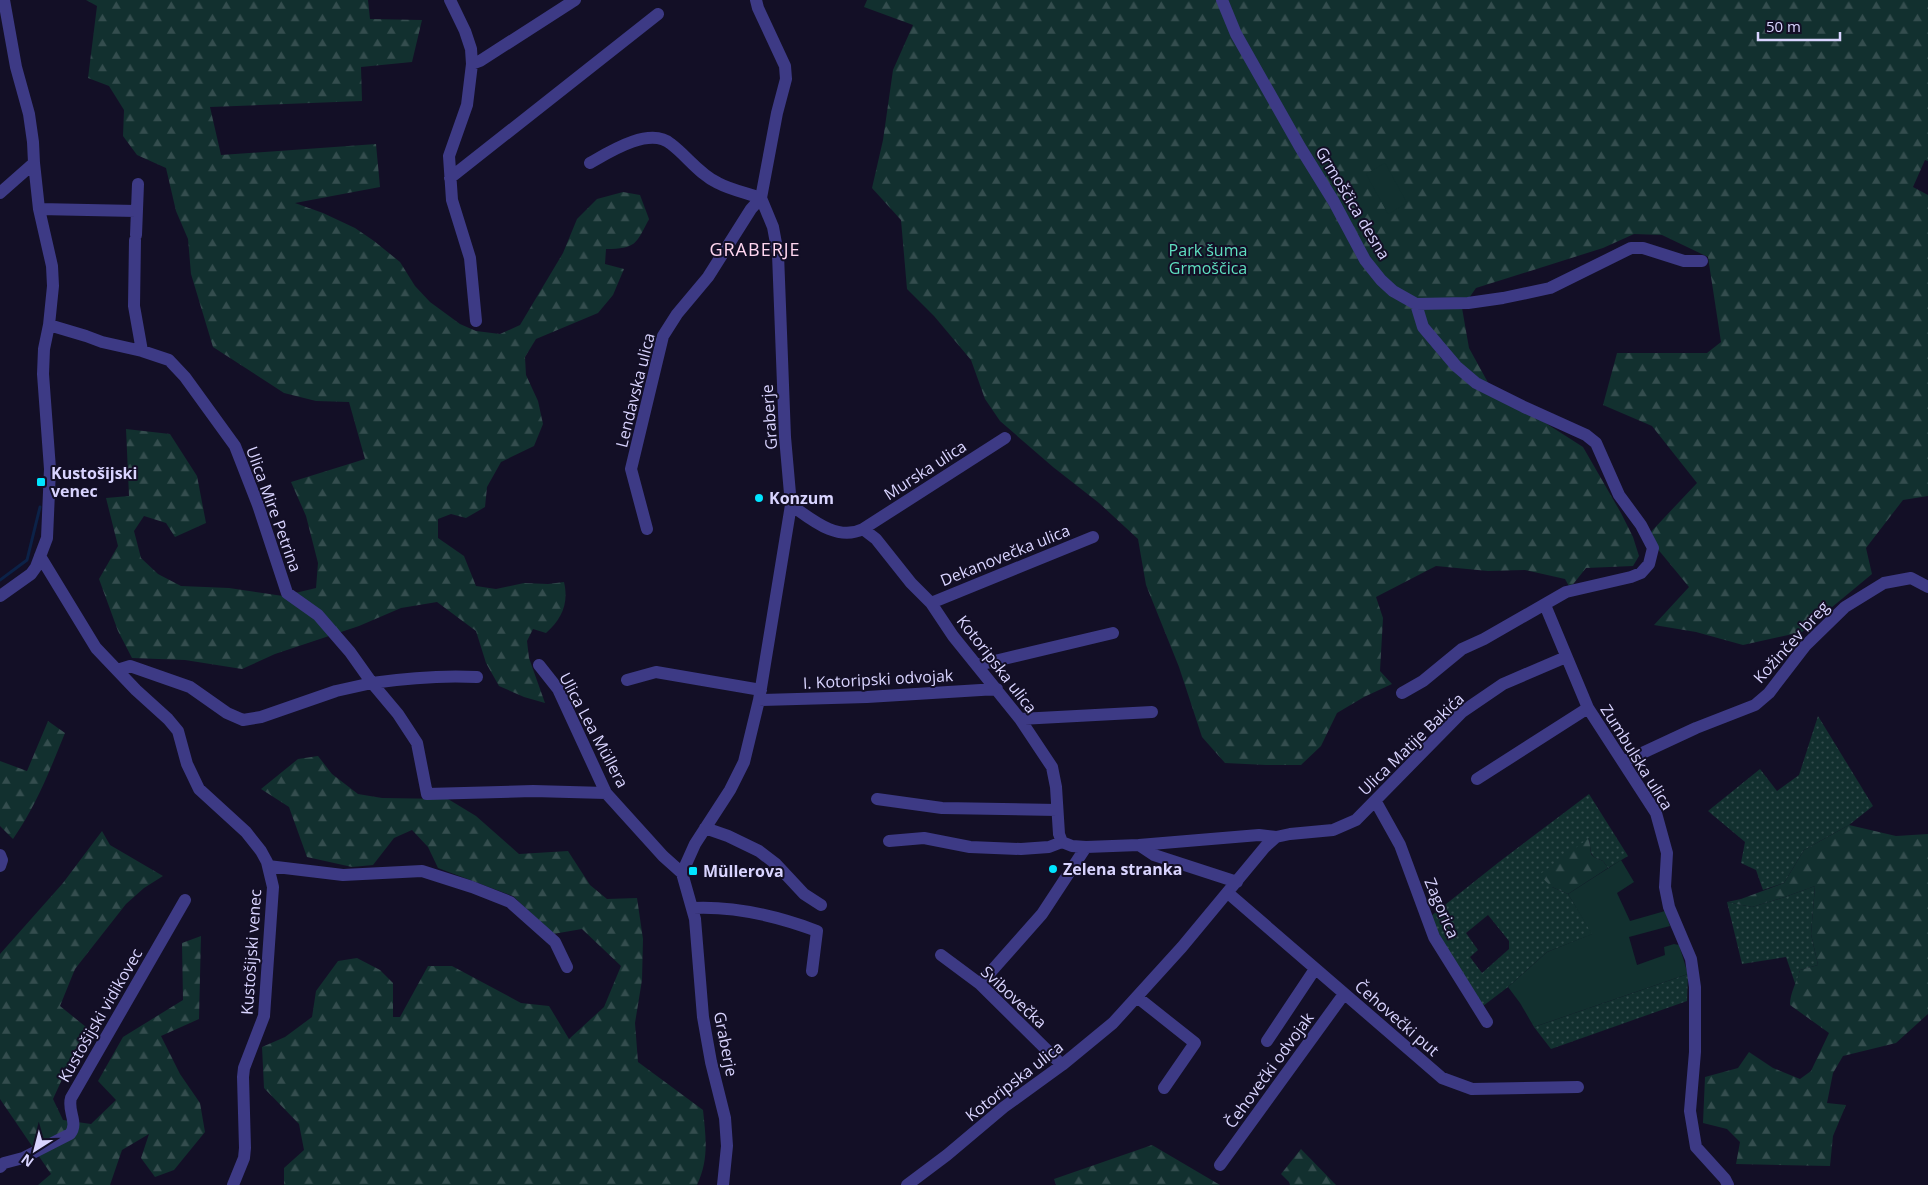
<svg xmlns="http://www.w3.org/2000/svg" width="1928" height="1185" font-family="'Open Sans',sans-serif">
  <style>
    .grass { fill: url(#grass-dots); fill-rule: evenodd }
    .forest { fill: url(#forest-firs) }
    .garden { fill: #12302f }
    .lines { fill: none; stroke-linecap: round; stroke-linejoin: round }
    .stream { stroke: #0c2248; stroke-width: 3 }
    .minor { stroke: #3d3a85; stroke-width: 12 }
    .poi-dot { fill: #00e5ff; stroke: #130f26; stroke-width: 2 }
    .labels { text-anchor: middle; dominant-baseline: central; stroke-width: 4; stroke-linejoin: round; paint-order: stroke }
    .street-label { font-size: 16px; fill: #d9d4ff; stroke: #130f26 }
    .park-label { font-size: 16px; fill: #5fe0c0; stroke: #130f26 }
    .poi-label { font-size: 16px; font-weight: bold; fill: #d9d4ff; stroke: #130f26; text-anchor: start }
    .neighbourhood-label { font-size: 18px; letter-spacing: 1px; fill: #ffd6f0; stroke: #130f26 }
  </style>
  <defs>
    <pattern id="grass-dots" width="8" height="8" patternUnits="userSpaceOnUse" patternTransform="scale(1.25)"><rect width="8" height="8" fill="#12302f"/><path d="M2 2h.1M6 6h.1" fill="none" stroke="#344d4e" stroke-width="1.8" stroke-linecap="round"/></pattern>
    <pattern id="forest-firs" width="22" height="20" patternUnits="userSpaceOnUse" patternTransform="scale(1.25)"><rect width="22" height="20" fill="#12302f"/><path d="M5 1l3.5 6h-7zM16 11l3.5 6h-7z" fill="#344d4e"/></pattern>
  </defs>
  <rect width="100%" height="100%" fill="#130f26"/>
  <path class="grass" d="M1818 716 1873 806 1849 825 1804 850 1784 883 1763 890 1756 870 1741 863 1745 842 1708 811 1760 769 1777 791 1799 775Z
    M1589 794 1628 856 1608 868 1603 861 1594 857 1591 853 1589 838 1552 887 1568 894 1593 934 1547 952 1508 987 1483 1006 1445 949 1431 916 1499 862ZM1488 915 1509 941V949L1482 973 1470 957 1478 950 1466 933Z
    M1815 886 1811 934 1818 965 1800 970 1796 986 1786 957 1742 964 1727 902 1752 907 1785 897Z
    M1688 974 1687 1001 1551 1049 1534 1027Z"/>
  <path class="forest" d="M86 0H368L370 19 422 20 412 62 361 67 362 101 210 107 221 155 376 144 380 187 295 203 323 213 355 228 374 241 400 262 415 286 430 302 460 324 476 331 500 334 520 325 563 253 577 219 597 199 623 192 640 195 649 219C636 244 636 249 606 249L605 264 624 269 613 295 598 313 536 339 525 357 526 375 538 401 543 424 534 446 501 462 487 487 485 507 466 518 451 514 438 519V538L464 556 476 586 496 589 524 583 548 584 564 582C569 603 562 619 546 633L533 629 527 641 529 658 545 703 524 697 499 686 486 663 476 631 437 602 401 608 359 626 275 654 242 669 185 660 132 658 118 631 99 579 118 546 106 498 129 496 126 429 170 434 197 476 206 523 175 537 166 523 144 516 134 531 141 558 158 574 181 586 229 588 283 596 316 588 318 563 306 516 291 482 365 459 349 402 316 401 284 393 213 347 191 274 188 239 176 211 166 168 137 155 123 136 124 110 109 86 88 78 97 6Z
    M867 0H1928V161L1925 160 1913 187 1928 195V496L1903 500 1866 548 1872 574 1802 632 1743 645 1696 632 1654 625 1689 587 1647 536 1697 483 1652 426 1603 405 1617 353H1707L1721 342 1708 257 1662 235 1634 234 1603 248 1476 288 1462 308 1469 348 1491 388 1583 447 1621 513 1633 537 1639 556 1633 566 1586 568 1570 588 1565 579 1525 570 1488 571 1436 566 1376 597 1383 618 1380 671 1392 684 1364 697 1337 713 1321 746 1301 765H1266L1225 763 1202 737 1179 667 1146 585 1138 539 1099 503 1053 467 1000 421 985 399 971 360 934 316 907 289 901 220 872 188 883 140 893 70 913 25 864 7Z
    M48 721 65 733C50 770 36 806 13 839L0 826V761L27 771Z
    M318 756 332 774 358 794 382 798 448 799 476 816 519 854 568 851 590 885 607 899 637 898 643 939 642 980 635 1023 638 1062 703 1110C706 1138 709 1159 697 1185H284V1168L304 1150 299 1124 264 1088 262 1047 285 1037 312 1017 316 991 338 961 357 958 380 970 393 983V1017H400L428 966H452L521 1003 549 1006 569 1039 604 1007 621 966 582 929 553 934 513 896 438 868 428 847 412 830 394 838 373 865 352 867 307 857 289 807 261 789 298 759Z
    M1849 825 1896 836 1928 834V1014L1896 1043 1843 1056 1833 1073 1827 1103 1846 1105 1833 1136 1830 1166 1736 1164 1740 1142 1727 1129 1703 1123 1705 1077 1738 1068 1749 1052 1773 1068 1800 1079 1811 1071 1829 1033 1790 1005C1790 992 1797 982 1800 970L1818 965 1811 934 1815 886 1785 897 1752 907 1727 902 1741 899 1784 883 1804 850Z
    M102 831 110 845 163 876 144 888 126 904 75 969 60 1006 86 1027 53 1099 63 1120 91 1124 116 1100 98 1081 123 1037 183 1000 182 943 201 936 199 1019 161 1036 180 1074 200 1103 205 1132 174 1170 155 1177 141 1158 149 1134 122 1150 110 1185H38L51 1174 0 1099V954L63 883Z
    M1589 838 1591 854 1594 857 1603 861 1608 868 1568 894 1552 887 1539 875Z
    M1152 1145 1220 1185H1056L1054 1179Z
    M1301 1149 1336 1185H1290L1289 1182 1281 1174Z"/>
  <path class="garden" d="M1385 163 1407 203 1388 214 1366 174Z
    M1621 860 1634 882 1617 893 1630 921 1665 911 1670 926 1629 937 1637 965 1665 955 1664 947 1674 944 1679 945 1688 974 1534 1027 1520 1003 1508 987 1547 952 1592 934 1568 894Z"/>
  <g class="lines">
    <path class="stream" d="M0 580 27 560 40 507"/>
    <path class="minor" d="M450 0 465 31 471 49 472 64 467 105 449 156 452 200 470 258 476 321
      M1222 0 1236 34 1300 147 1334 202 1365 260 1381 280 1393 291 1416 304 1468 303 1503 298 1550 288 1631 248H1643L1684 261H1702
      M472 64 480 61 575 0
      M590 163C609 152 650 126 671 144 687 156 699 174 718 183 731 190 747 193 761 198
      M450 178 658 14
      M0 193 34 163
      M39 209 136 211
      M136 235 138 184
      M135 240 134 306 142 351
      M49 325 86 336 102 342 142 351 169 360 185 377 235 446 258 505 287 593 318 615 350 652 372 683C407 678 441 675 477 677
      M791 505C811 519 837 542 863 529L876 539 911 583 931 603 953 636 1020 719 1052 767 1056 787 1059 834 1062 842 1072 846 1086 847 1139 845 1154 855 1237 882
      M647 529 631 469 663 336 677 314 708 277 751 209 761 198
      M863 529 1005 438
      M40 556 96 648 136 690 168 719 178 731 187 764 199 789 246 832 261 851 267 862 273 887 264 1016 244 1068 243 1077 245 1148 244 1158 233 1185
      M0 596 31 574 36 567 47 538 50 469 43 374 44 349 49 325 53 286 52 266 39 209 34 163 33 142 29 114 16 67 4 0
      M931 603 1093 537
      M1545 605 1588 708 1656 813 1667 853 1665 887 1669 907 1691 959 1695 987V1052L1690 1111 1696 1147 1725 1179 1728 1185
      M539 665 558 689 606 793 663 856 682 873
      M978 665 1113 633
      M117 670 130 666 190 687 227 713 243 720 261 717 336 691 372 683 398 714 417 743 427 794 533 791 606 793
      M627 680 656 672 761 690
      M1402 693 1423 681 1462 649 1484 639 1566 592 1631 577 1641 573 1649 564 1653 548 1641 525 1619 495 1596 443 1586 435 1524 407 1476 383 1456 366 1423 327 1416 304
      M759 700 867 697 997 689
      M1020 719 1152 712
      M1623 762 1696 728 1755 705 1769 693 1805 646 1845 607 1884 583 1911 578 1928 587
      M1477 779 1588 708
      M877 799 942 808 1057 810
      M1376 802 1400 845 1434 937 1487 1022
      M705 828 728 836 759 851 776 864 804 894 821 905
      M889 841 924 838 970 847 1021 849 1049 847 1062 842
      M1139 845 1259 835 1276 837 1290 834 1333 830 1356 820 1462 712 1503 684 1566 657
      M0 855 2 860 0 866
      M268 866 343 875 422 871 472 887 510 902 555 942 567 967
      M1228 893 1442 1078 1472 1089 1578 1087
      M693 908C736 906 777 916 817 931L812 971
      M941 955 980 984 1062 1065
      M980 984 1042 914 1086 847
      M1137 997 1195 1043 1164 1088
      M1267 1041 1315 969
      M1220 1165 1344 994
      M0 1167 4 1163 23 1158 70 1134C79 1123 67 1111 71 1098L185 900
      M723 1185 727 1146 725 1118 711 1062 703 1017 695 919 682 873 695 844 730 790 744 762 759 700 791 505 785 437 778 254 773 227 761 198 777 113 786 79 785 66 758 8 756 0
      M907 1185 947 1155 1004 1107 1062 1065 1113 1023 1182 947 1265 847 1276 837"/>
  </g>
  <g class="poi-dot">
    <rect x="36" y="477" width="10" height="10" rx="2.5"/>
    <circle cx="759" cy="498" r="5"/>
    <circle cx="1053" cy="869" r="5"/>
    <rect x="688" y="866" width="10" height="10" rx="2.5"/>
  </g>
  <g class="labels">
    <g class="street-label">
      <text transform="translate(1353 203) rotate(59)">Grmoščica desna</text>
      <text transform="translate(635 390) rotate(-76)">Lendavska ulica</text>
      <text transform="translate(769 417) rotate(-94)">Graberje</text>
      <text transform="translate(925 470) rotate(-33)">Murska ulica</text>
      <text transform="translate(274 509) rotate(70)">Ulica Mire Petrina</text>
      <text transform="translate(1005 555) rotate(-22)">Dekanovečka ulica</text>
      <text transform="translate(1791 642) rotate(-48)">Kožinčev breg</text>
      <text transform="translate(997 664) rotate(52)">Kotoripska ulica</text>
      <text transform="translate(878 679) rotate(-3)">I. Kotoripski odvojak</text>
      <text transform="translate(594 730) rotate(62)">Ulica Lea Müllera</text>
      <text transform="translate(1411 744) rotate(-44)">Ulica Matije Bakića</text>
      <text transform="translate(1637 757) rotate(58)">Zumbulska ulica</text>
      <text transform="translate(1442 908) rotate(67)">Zagorica</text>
      <text transform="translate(251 952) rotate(-86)">Kustošijski venec</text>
      <text transform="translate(1014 997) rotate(43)">Svibovečka</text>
      <text transform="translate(100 1015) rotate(-60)">Kustošijski vidikovec</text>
      <text transform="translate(1397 1018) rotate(41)">Čehovečki put</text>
      <text transform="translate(726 1044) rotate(79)">Graberje</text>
      <text transform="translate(1269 1070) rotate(-54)">Čehovečki odvojak</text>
      <text transform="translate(1014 1081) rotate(-38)">Kotoripska ulica</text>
    </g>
    <g class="park-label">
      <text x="1208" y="250">Park šuma<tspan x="1208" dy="18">Grmoščica</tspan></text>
    </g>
    <g class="poi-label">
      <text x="51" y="473">Kustošijski<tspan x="51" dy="18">venec</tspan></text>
      <text x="769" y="498">Konzum</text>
      <text x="1063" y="869">Zelena stranka</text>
      <text x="703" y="871">Müllerova</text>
    </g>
    <g class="neighbourhood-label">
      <text x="755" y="249">GRABERJE</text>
    </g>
  </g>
  <g transform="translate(35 1150) rotate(216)" stroke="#130f26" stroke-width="4" paint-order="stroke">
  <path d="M0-4L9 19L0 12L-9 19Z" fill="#d9d4ff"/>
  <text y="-8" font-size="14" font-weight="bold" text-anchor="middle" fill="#d9d4ff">N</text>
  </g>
  <path d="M1758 32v8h82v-8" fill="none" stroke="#d9d4ff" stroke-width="2.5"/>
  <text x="1766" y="32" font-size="15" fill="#d9d4ff" stroke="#130f26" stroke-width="4" paint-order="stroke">50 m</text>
</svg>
